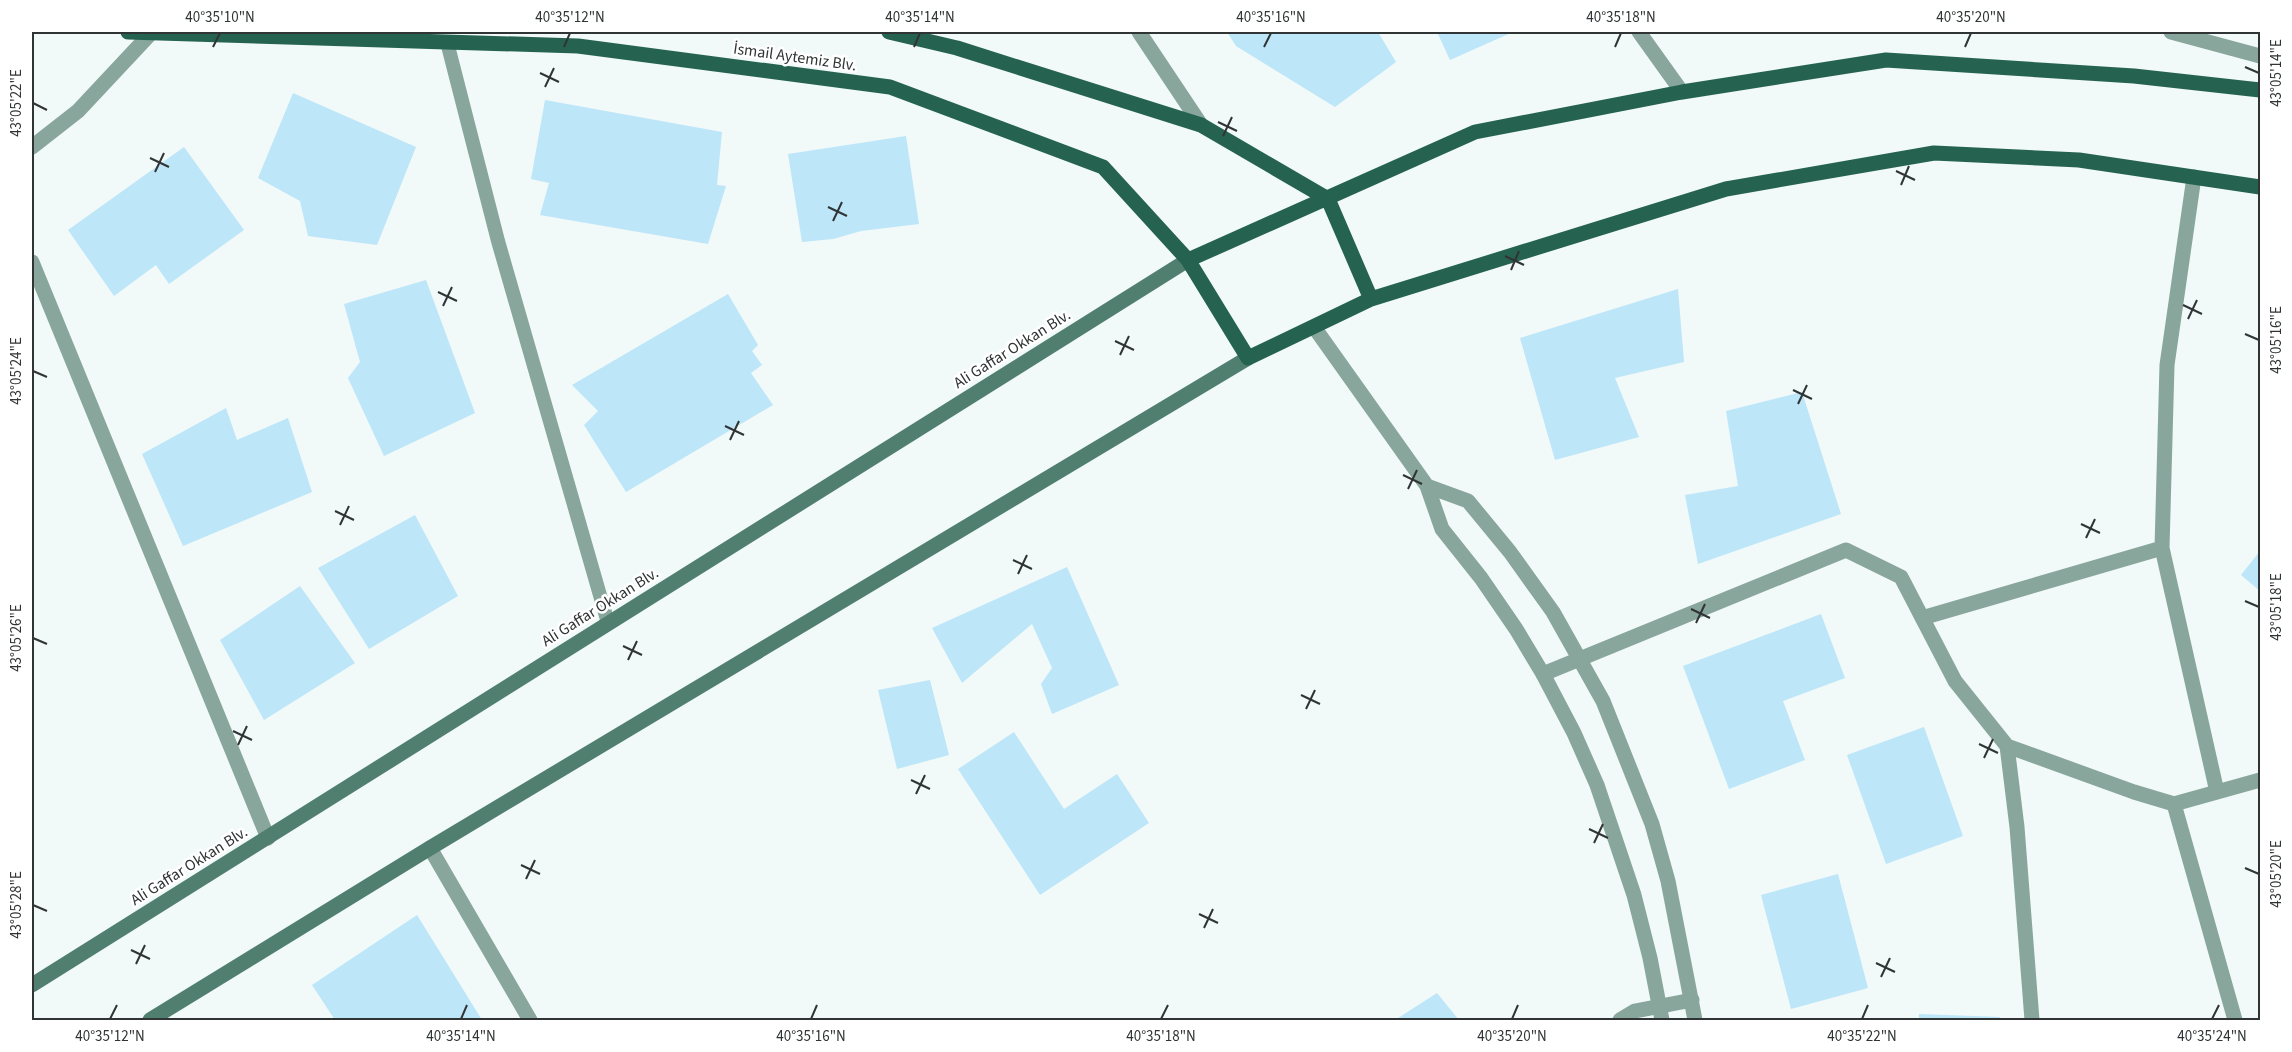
<svg xmlns="http://www.w3.org/2000/svg" width="2292" height="1052" font-family="'Source Sans 3',sans-serif">
  <style>
    .building { fill: #bde6f9 }
    .lines { fill: none; stroke-linecap: round; stroke-linejoin: round }
    .service { stroke: #88a69b; stroke-width: 14 }
    .minor { stroke: #88a69b; stroke-width: 15 }
    .tertiary { stroke: #88a69b; stroke-width: 15 }
    .secondary { stroke: #517f6f; stroke-width: 15 }
    .primary { stroke: #256350; stroke-width: 15 }
    .ticks { fill: none; stroke: #303434; stroke-width: 2 }
    .labels { text-anchor: middle; dominant-baseline: central; stroke-width: 5; stroke-linejoin: round; paint-order: stroke }
    .street-label { font-size: 16px; fill: #303434; stroke: #fff }
    .neatline { fill: none; stroke: #303434; stroke-width: 2 }
    .ticks-label { font-size: 15px; text-anchor: middle; fill: #303434 }
  </style>
  <rect width="100%" height="100%" fill="#f1f9f9"/>
  <path class="building" d="M1227 32H1378L1396 62 1335 107 1236 46Z
    M1437 32H1513L1450 60Z
    M293 93 416 147 377 245 308 236 300 201 258 178Z
    M545 100 722 132 717 185 726 186 708 244 540 215 549 183 531 179Z
    M906 136 919 224 861 231 833 239 802 242 788 154Z
    M184 147 244 230 169 284 156 265 114 296 68 230Z
    M426 280 475 413 384 456 348 378 360 362 344 304Z
    M1678 289 1684 362 1615 378 1639 437 1555 460 1520 338Z
    M728 294 758 345 752 351 762 365 751 373 773 405 626 492 584 425 598 411 572 385Z
    M1802 392 1841 514 1698 564 1685 495 1738 486 1726 411Z
    M226 408 237 440 288 418 312 492 183 546 142 454Z
    M415 515 458 596 369 649 318 568Z
    M2260 551V591L2241 575Z
    M1067 567 1119 685 1052 714 1041 684 1052 668 1032 624 962 683 932 628Z
    M300 586 355 663 264 720 220 640Z
    M1821 614 1845 678 1783 701 1805 760 1729 789 1683 666Z
    M930 680 949 755 897 769 878 690Z
    M1924 727 1963 836 1886 864 1847 755Z
    M1014 732 1064 809 1117 774 1149 823 1040 895 958 769Z
    M1838 874 1868 988 1791 1009 1761 895Z
    M417 915 482 1020H335L312 985Z
    M1437 993 1459 1020H1395Z
    M1919 1014 2000 1017V1020H1919Z"/>
  <g class="lines">
    <path class="service" d="M447 42 498 241 608 623"/>
    <path class="minor" d="M1139 32 1201 125
      M1639 32 1682 92
      M2171 32 2260 56
      M32 147 78 111 152 32
      M2194 177 2167 365 2162 548 2217 792
      M32 262 268 838
      M1922 618 2162 548
      M1543 674 1846 550 1901 577 1955 681 2007 746 2134 792 2174 804 2235 1020
      M2007 746 2017 827 2032 1020
      M2174 804 2260 780
      M430 848 530 1020
      M1620 1020 1635 1011 1692 1000"/>
    <path class="tertiary" d="M1314 327 1427 486 1442 529 1481 578 1516 629 1543 674 1574 733 1597 785 1634 895 1650 958 1662 1020
      M1427 486 1468 501 1510 552 1553 612 1603 701 1652 824 1668 881 1695 1020"/>
    <path class="secondary" d="M32 985 1188 260
      M150 1020 430 848 1248 358"/>
    <path class="primary" d="M128 32 578 46 890 87 1103 167 1188 260 1248 358 1371 299 1726 189 1934 153 2079 160 2260 187
      M889 32 957 48 1201 125 1328 199 1371 299
      M1188 260 1475 132 1682 92 1886 60 2134 76 2260 90"/>
  </g>
  <path class="ticks" d="M213 47 220 33M564 47 570 33M914 47 920 33M1264 47 1271 33M1615 47 1621 33M1965 47 1971 33M2245 67 2259 73M540 73 559 82M545 87 554 68M33 103 47 110M1218 122 1237 131M1223 136 1232 117M150 158 169 167M1896 171 1915 180M155 172 164 153M1901 185 1909 166M828 207 847 216M833 221 842 202M1505 256 1524 265M1511 270 1519 251M438 292 457 301M2183 305 2202 314M443 306 452 287M2188 319 2197 300M2245 334 2259 340M1115 341 1134 350M1120 355 1129 336M33 371 47 377M1793 390 1812 399M1798 404 1807 385M725 426 744 435M730 440 739 421M1403 475 1422 484M1408 489 1417 470M335 511 354 520M2081 524 2100 533M340 525 349 506M2086 538 2095 519M1013 560 1032 569M1018 574 1027 555M2245 601 2259 607M1691 609 1710 618M1696 623 1705 604M33 638 47 644M623 646 642 655M628 660 637 641M1301 695 1320 704M1306 709 1315 690M233 731 252 740M1979 744 1998 753M238 745 247 726M1984 758 1993 739M911 780 930 789M916 794 925 775M1589 829 1608 838M1594 843 1603 824M521 865 540 874M2245 868 2259 874M526 879 535 860M33 905 47 911M1199 914 1218 923M1204 928 1213 909M131 950 150 959M1876 963 1895 972M136 964 145 945M1881 977 1890 958M110 1019 117 1005M461 1019 467 1005M811 1019 817 1005M1161 1019 1168 1005M1512 1019 1518 1005M1862 1019 1868 1005M2212 1019 2219 1005"/>
  <g class="labels">
    <g class="street-label">
      <text transform="translate(795 57) rotate(8)">İsmail Aytemiz Blv.</text>
      <text transform="translate(1012 349) rotate(-32)">Ali Gaffar Okkan Blv.</text>
      <text transform="translate(600 607) rotate(-32)">Ali Gaffar Okkan Blv.</text>
      <text transform="translate(189 866) rotate(-32)">Ali Gaffar Okkan Blv.</text>
    </g>
  </g>
  <rect width="2292" height="1052" fill="none" stroke="#ffffff" stroke-width="66"/>
  <rect x="33" y="33" width="2226" height="986" class="neatline"/>
  <g class="ticks-label">
    <text x="220" y="22">40°35'10"N</text>
    <text x="570" y="22">40°35'12"N</text>
    <text x="920" y="22">40°35'14"N</text>
    <text x="1271" y="22">40°35'16"N</text>
    <text x="1621" y="22">40°35'18"N</text>
    <text x="1971" y="22">40°35'20"N</text>
    <text transform="translate(2276 73) rotate(-90)" y="5">43°05'14"E</text>
    <text transform="translate(16 103) rotate(-90)" y="5">43°05'22"E</text>
    <text transform="translate(2276 340) rotate(-90)" y="5">43°05'16"E</text>
    <text transform="translate(16 371) rotate(-90)" y="5">43°05'24"E</text>
    <text transform="translate(2276 607) rotate(-90)" y="5">43°05'18"E</text>
    <text transform="translate(16 638) rotate(-90)" y="5">43°05'26"E</text>
    <text transform="translate(2276 874) rotate(-90)" y="5">43°05'20"E</text>
    <text transform="translate(16 905) rotate(-90)" y="5">43°05'28"E</text>
    <text x="110" y="1041">40°35'12"N</text>
    <text x="461" y="1041">40°35'14"N</text>
    <text x="811" y="1041">40°35'16"N</text>
    <text x="1161" y="1041">40°35'18"N</text>
    <text x="1512" y="1041">40°35'20"N</text>
    <text x="1862" y="1041">40°35'22"N</text>
    <text x="2212" y="1041">40°35'24"N</text>
  </g>
</svg>
